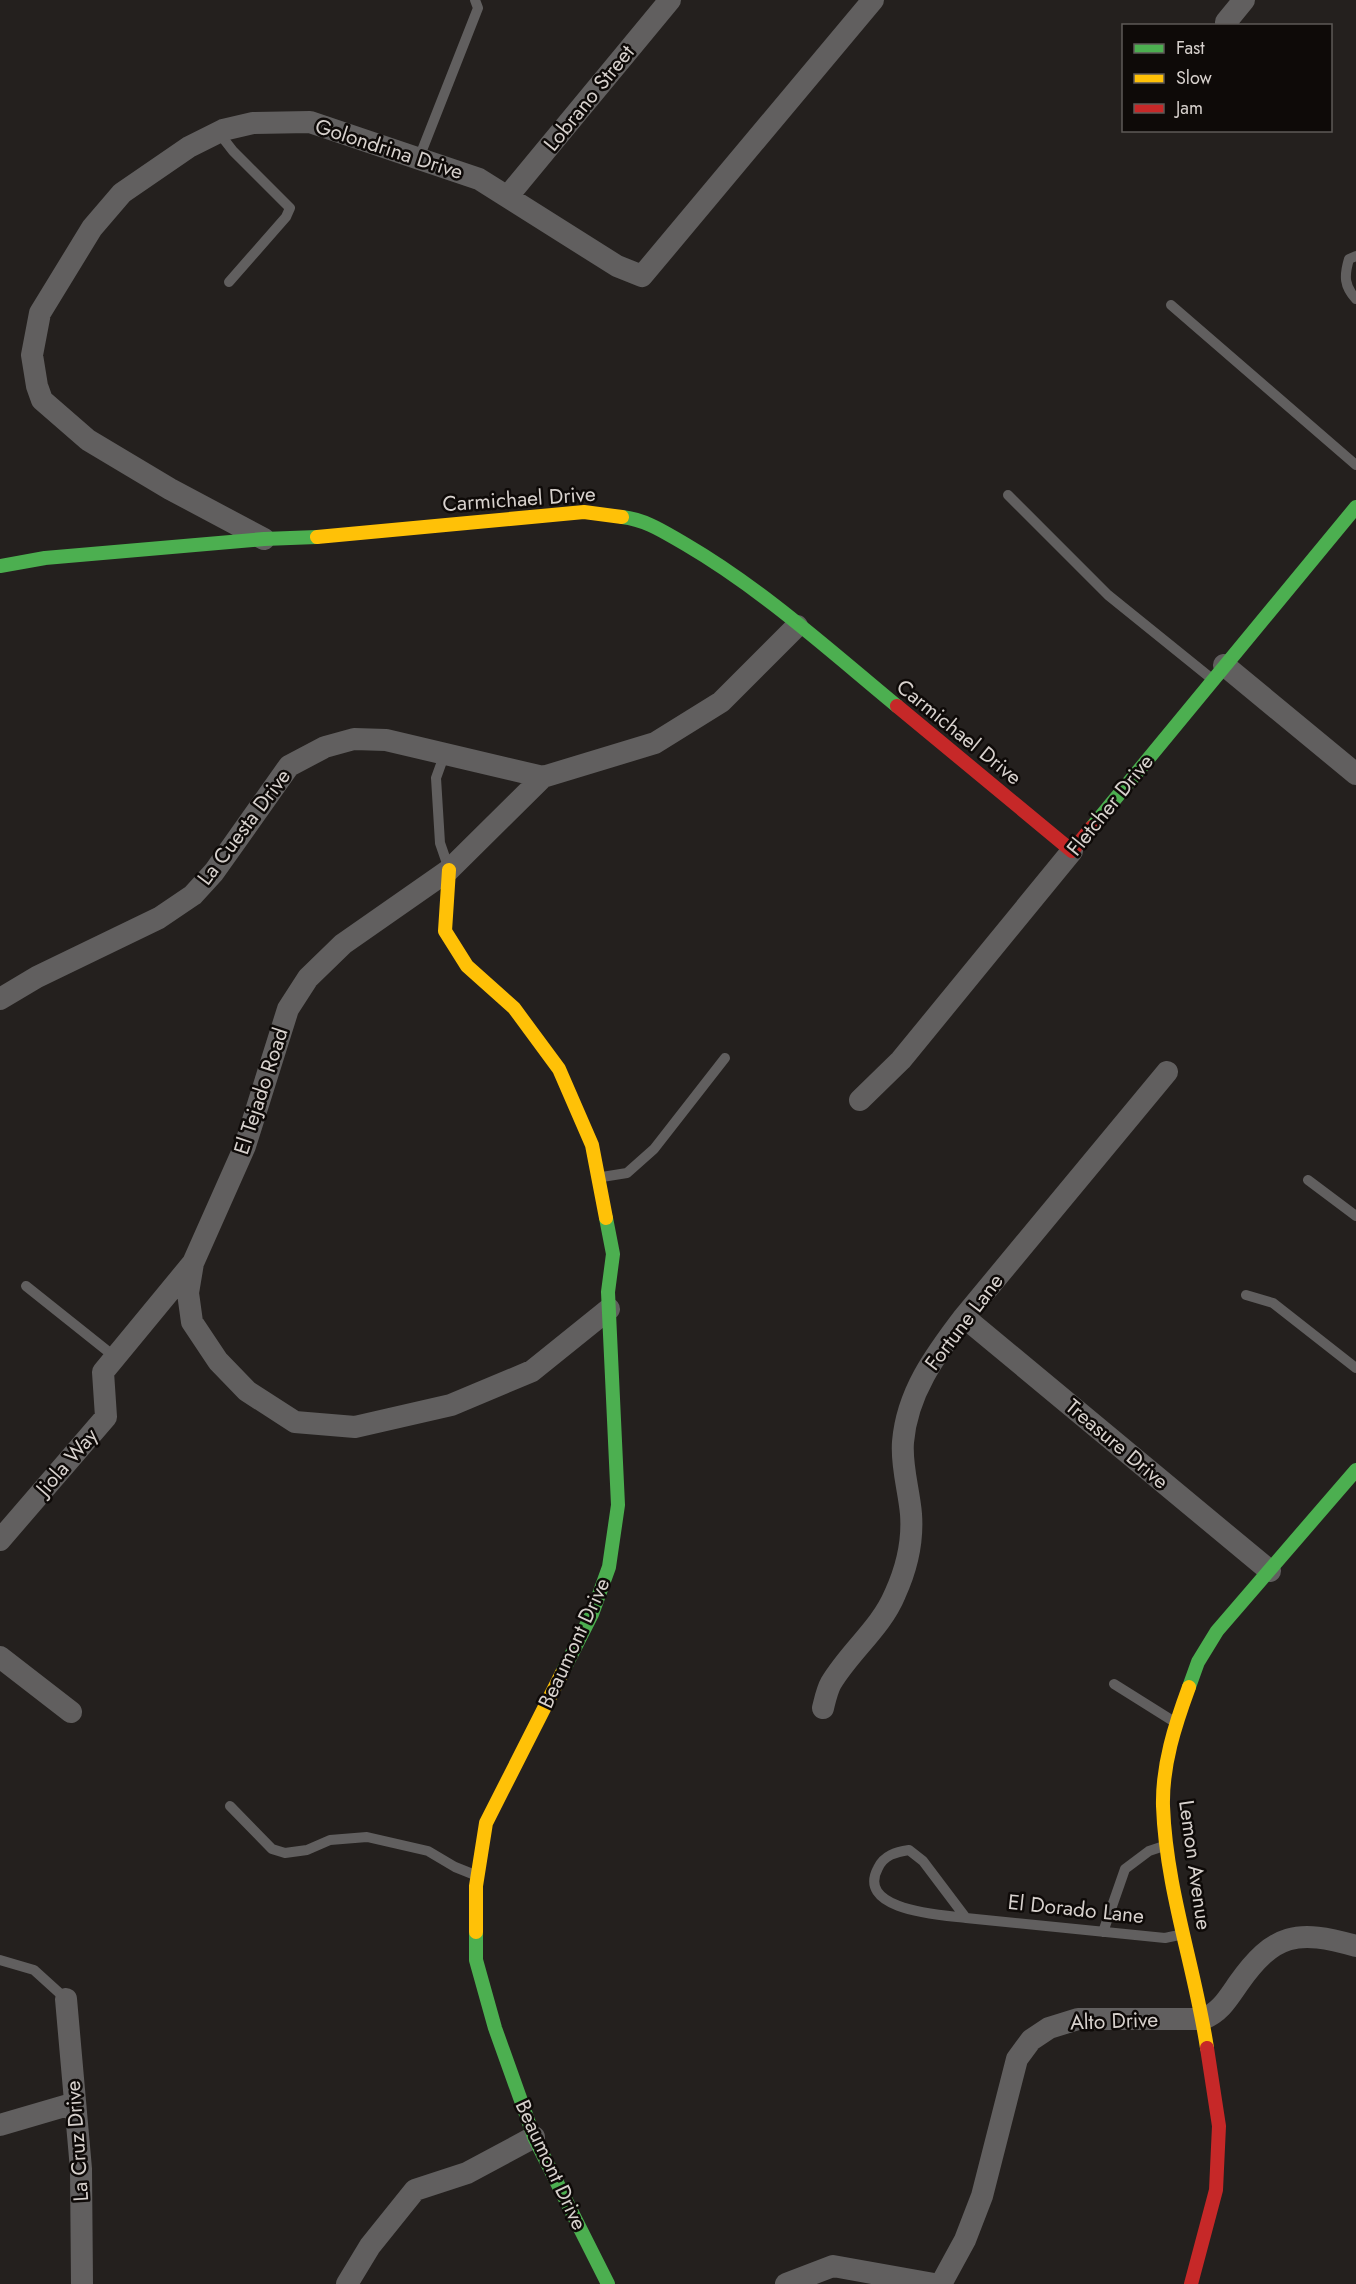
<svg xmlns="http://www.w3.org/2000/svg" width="1356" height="2284" font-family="Jost,sans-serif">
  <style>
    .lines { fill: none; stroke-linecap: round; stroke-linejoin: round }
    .lane { stroke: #615f5f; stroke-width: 10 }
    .street { stroke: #615f5f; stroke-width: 22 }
    .fast { stroke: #4caf50; stroke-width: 14 }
    .slow { stroke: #ffc107; stroke-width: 14 }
    .jam { stroke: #c62828; stroke-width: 14 }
    .labels { text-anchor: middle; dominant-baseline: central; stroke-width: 5; stroke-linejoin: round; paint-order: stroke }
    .street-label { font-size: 21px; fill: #d7d1cd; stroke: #0e0a08 }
  </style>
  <rect width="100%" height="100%" fill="#24201e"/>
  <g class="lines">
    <path class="lane" d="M219 133 233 151 290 208 286 217 229 282
      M419 158 478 8 475 0
      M1356 256 1349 259C1344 276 1344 286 1356 299
      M1171 305 1356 465
      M1008 495 1108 595 1212 679
      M445 753 436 778 440 843 449 869
      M602 1177 627 1173 654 1149 725 1058
      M1308 1180 1356 1216
      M26 1286 115 1357
      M1246 1295 1273 1303 1356 1368
      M1114 1684 1173 1721
      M230 1806 272 1849 285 1853 307 1850 330 1840 367 1837 428 1851 455 1867 475 1875
      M966 1918C943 1915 855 1911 878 1868 884 1855 896 1852 909 1850L923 1861 966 1918 1165 1938 1179 1935
      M1103 1932 1125 1869 1149 1851 1164 1846
      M0 1960 34 1970 66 1999"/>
    <path class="street" d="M1226 22 1244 0
      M508 196 670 0
      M264 539 170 489 88 440 42 400 37 386 32 355 40 313 92 228 122 193 189 147 223 130 253 123 310 122 479 179 617 266 642 276 873 0
      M1224 665 1356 774
      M0 999 37 977 159 918 193 895 214 872 289 766 325 747 354 739 386 740 543 777
      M860 1100 901 1060 1072 851
      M609 1309 532 1371 451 1405 355 1427 295 1422 247 1391 218 1361 192 1322 188 1293 193 1263 245 1146 288 1009 308 978 343 944 449 870 543 777 655 743 721 702 797 626
      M964 1317 1270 1571
      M0 1540 106 1417 103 1372 192 1264
      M0 1657 71 1712
      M823 1708C825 1700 827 1690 831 1683 850 1651 881 1628 895 1594 906 1570 913 1541 911 1514 909 1490 901 1466 903 1442 907 1393 935 1355 964 1317L1167 1072
      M66 1999 81 2169 82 2284
      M0 2125 75 2103
      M347 2284 370 2246 415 2190 467 2173 534 2137
      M786 2284 833 2266 934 2284
      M941 2284 965 2240 982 2196 1017 2059 1031 2040 1049 2028 1078 2019H1203C1220 2012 1227 2000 1238 1984 1274 1933 1297 1929 1356 1946"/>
    <path class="fast" d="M622 517C647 520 664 532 685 544 762 589 828 649 897 706
      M0 566 45 558 264 539 317 537
      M1092 827 1356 507
      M562 1673 592 1614 609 1567 618 1505 608 1292 613 1254 606 1218
      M1189 1687 1198 1662 1217 1631 1356 1470
      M476 1932V1960L495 2028 534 2137 608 2284"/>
    <path class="slow" d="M317 537 584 512 622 517
      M449 870 445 931 467 966 514 1008 559 1069 592 1145 606 1218
      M1189 1687C1175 1725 1162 1765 1163 1806 1166 1889 1195 1968 1207 2048
      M476 1932V1886L486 1823 562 1673"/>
    <path class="jam" d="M897 706 1072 851 1092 827
      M1191 2284 1216 2190 1219 2126 1207 2048"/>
  </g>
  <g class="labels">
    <g class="street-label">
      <text transform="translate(589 98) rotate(-51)">Lobrano Street</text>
      <text transform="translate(389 149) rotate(18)">Golondrina Drive</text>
      <text transform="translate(519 499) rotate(-4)">Carmichael Drive</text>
      <text transform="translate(959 732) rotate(39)">Carmichael Drive</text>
      <text transform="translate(1110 805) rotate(-51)">Fletcher Drive</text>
      <text transform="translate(244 827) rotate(-53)">La Cuesta Drive</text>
      <text transform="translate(261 1091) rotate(-72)">El Tejado Road</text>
      <text transform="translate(964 1322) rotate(-53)">Fortune Lane</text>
      <text transform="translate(1117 1444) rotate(40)">Treasure Drive</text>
      <text transform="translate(67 1462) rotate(-49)">Jiola Way</text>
      <text transform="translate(574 1643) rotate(-65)">Beaumont Drive</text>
      <text transform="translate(1195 1865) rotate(82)">Lemon Avenue</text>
      <text transform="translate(1076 1909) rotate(6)">El Dorado Lane</text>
      <text transform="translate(1114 2021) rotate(-2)">Alto Drive</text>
      <text transform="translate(77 2141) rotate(-94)">La Cruz Drive</text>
      <text transform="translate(551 2165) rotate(65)">Beaumont Drive</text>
    </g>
  </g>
  <rect x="1122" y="24" width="210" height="108" fill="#0e0a08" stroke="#5e5a57" stroke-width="1.5"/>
  <rect x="1134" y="44" width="30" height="9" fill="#4caf50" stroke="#5e5a57" stroke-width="1.5"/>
  <text x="1176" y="54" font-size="18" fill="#d7d1cd">Fast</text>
  <rect x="1134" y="74" width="30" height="9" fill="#ffc107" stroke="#5e5a57" stroke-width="1.5"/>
  <text x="1176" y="84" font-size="18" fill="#d7d1cd">Slow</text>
  <rect x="1134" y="104" width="30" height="9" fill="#c62828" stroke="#5e5a57" stroke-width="1.5"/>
  <text x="1176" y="114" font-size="18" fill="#d7d1cd">Jam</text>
</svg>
